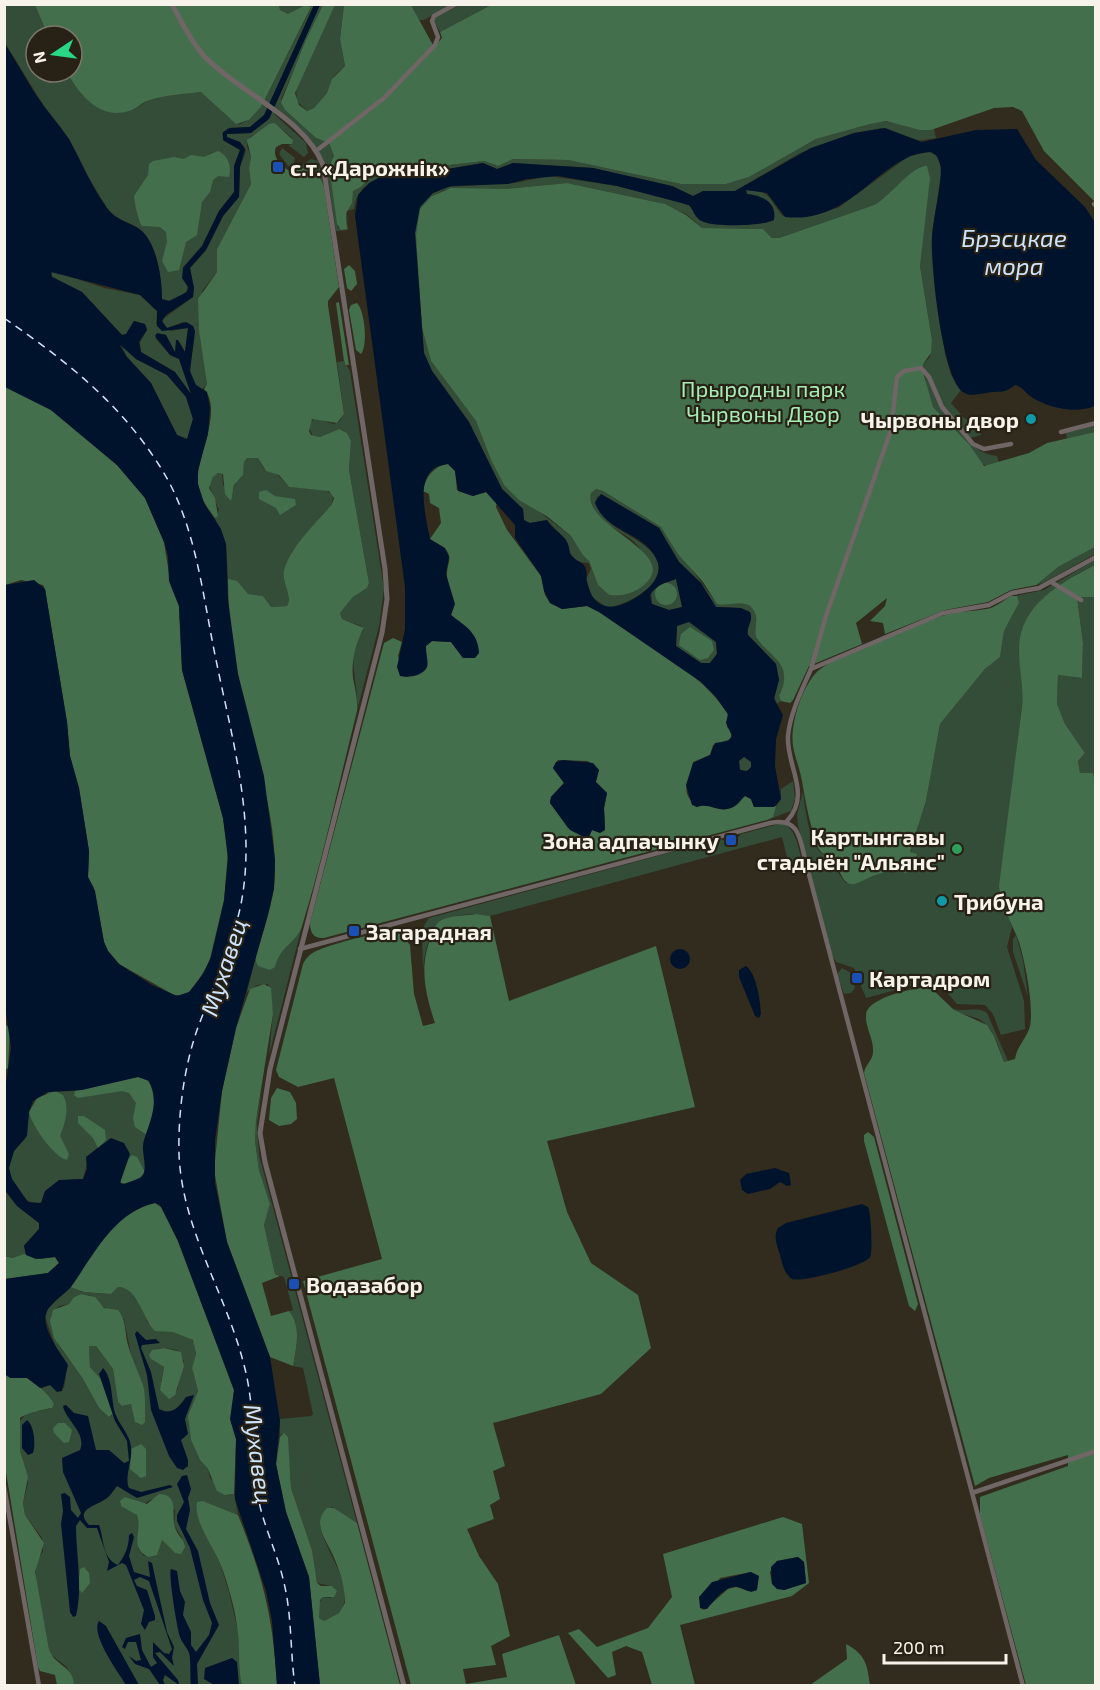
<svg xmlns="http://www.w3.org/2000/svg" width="1100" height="1690" font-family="'Exo 2',sans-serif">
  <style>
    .green { fill: #344d39; fill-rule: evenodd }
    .forest { fill: #436f4d; fill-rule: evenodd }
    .water { fill: #00132c; fill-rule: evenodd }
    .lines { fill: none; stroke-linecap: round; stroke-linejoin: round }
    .ferry { stroke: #cee4fd; stroke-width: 1.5; stroke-dasharray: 8 6; stroke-linecap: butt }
    .minor { stroke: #6f6665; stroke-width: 4.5 }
    .tertiary { stroke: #6f6665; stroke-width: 5 }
    .transit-dot { fill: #1a4fb4; stroke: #272215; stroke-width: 2 }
    .culture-dot { fill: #0f9aa8; stroke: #272215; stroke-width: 2 }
    .leisure-dot { fill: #2e9e5b; stroke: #272215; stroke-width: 2 }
    .labels { text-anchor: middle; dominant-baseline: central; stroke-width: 4.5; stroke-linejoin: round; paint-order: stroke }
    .poi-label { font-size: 22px; font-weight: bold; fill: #f7f3eb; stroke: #272215; text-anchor: start }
    .park-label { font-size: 22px; fill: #a6ecb5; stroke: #272215 }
    .water-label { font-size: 24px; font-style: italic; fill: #cee4fd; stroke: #272215 }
  </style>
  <rect width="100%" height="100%" fill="#312c1e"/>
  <path class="green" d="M4 5H35L48 36H36V72H67C80 97 102 120 134 109 140 107 144 102 150 100 166 95 185 94 201 92 217 98 220 116 240 124L249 120 261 107 311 8 308 5H314L265 115 250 127 228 128 222 134 224 141 240 150 234 166V192L219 211 202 246 183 267 188 289C182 297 172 304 162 299 161 277 158 241 138 228 126 220 120 222 109 211L5 43Z
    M279 5H305L288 14 280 10Z
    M320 5H323L281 99 285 110 316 138 329 143 334 156 329 166 338 228 348 225 346 213 353 191 361 187 375 172 409 174 449 165 484 161 498 166 513 159 568 160 681 184H726L749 177 816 139 877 122C896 119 914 132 934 129L936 138 917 141 882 128 854 133 800 153 735 191H703L693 196 672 186 593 168 513 163 497 169 483 163 412 175 382 176 363 188 356 199 354 209 347 211 348 230 336 231 327 174 319 153 275 111 274 114 306 143 308 153 304 157 288 145 292 144V138L275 123 250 137 247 146 251 157 249 168 251 184 217 249V272L202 291 207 384 202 389C177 377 200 345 193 326L183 322 167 328 162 324 163 319 193 297 194 288 190 268 206 250 223 216 239 197 240 167 246 151 243 145 227 137V134L251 133 275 106Z
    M335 5H344L340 39 345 66 334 76 327 93 314 108 307 111 297 101 296 88Z
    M411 5H452L424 20H419Z
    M460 5H491L440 32 434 21 436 17Z
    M282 148 295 158 293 166H288L279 154Z
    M929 152 935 154 940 163 941 174 932 235 933 264 945 354 951 375 961 390 951 403 964 418 979 426 981 435 970 438C976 451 984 454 997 456L999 463 988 466 982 464 969 444 933 407 928 397 923 364 930 357 932 340 920 266 923 233 922 166 888 196 874 205 779 238H772L763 229 702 228 686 214 655 202 567 183 506 189 444 190 432 196 416 236 422 328 431 361 476 421 491 460 504 485 571 536 589 561 598 585 609 595C627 598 646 589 651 571 647 563 643 553 638 546 625 528 583 523 591 493L596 489 603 491 661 527 717 604C730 608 750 595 756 616 757 623 754 630 756 637 771 659 795 662 779 696L781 701 777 704 774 696 779 680 776 664 748 635 741 608 716 607 701 583 679 562 659 528 603 495 597 497 595 504C601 514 609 524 620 530 636 540 670 555 655 580 645 595 624 604 608 608L592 597 586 579 591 569 589 563 578 562 571 555 564 538 547 520 529 523 524 520 523 509 502 489 469 422 432 371 424 353 415 233 417 214 422 203 433 193 446 187 515 183 549 176 617 186 676 201 690 206 701 221 760 196 747 194 746 190C773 191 768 199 783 216L792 217 838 208 909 156Z
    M311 159 318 161 324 187C317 175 313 165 298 168Z
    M53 271 104 288 140 295 157 311 156 324 171 331 188 328 185 352 180 343 176 341 177 351 173 352 165 334 155 338 170 355 179 359 191 394 175 372 141 352 140 342 147 330 145 324 134 321 126 334 122 335 82 292 51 276Z
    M120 343 136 359 167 375 186 397 193 419 187 439 177 435 151 383 127 357Z
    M344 361 350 371 384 589 379 626 357 711C360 686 343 649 364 630L361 626 342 619 340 613 353 597 367 588 369 583 349 470 351 441 347 433 339 429 320 437 313 436 308 426 314 418 334 424 339 422 344 414 337 362Z
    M1095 426V432L1067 439 1066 433Z
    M247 458H258L264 469 278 475 289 487 326 490 333 495 332 504C317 521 290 549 284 570 281 582 293 597 287 606L271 607 263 596 248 594 228 579 226 544 215 518 219 510 209 485 215 474 222 473 223 485 233 491 235 483 242 477 244 462Z
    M1095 547V554L1043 583 1033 586 1058 567Z
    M1095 560V565C1062 581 1022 604 1019 645 1018 658 1023 672 1024 686L1000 893 1012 927 1007 947 1024 1001 1025 1029 1001 1035 993 1014 985 1005 957 1004 939 983 932 980 866 998 854 968 836 962 831 953 798 825 797 815 803 791C804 805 810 843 820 852 824 856 830 855 834 857L839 874 846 883 910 853 926 801 940 724 985 669 1000 657 1004 631 1019 603 1015 596 1044 590Z
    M676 579 683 607 669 610 652 604 651 592 664 582Z
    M1077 597H1095V785L1093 773H1080L1078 761 1085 753 1065 724 1057 705 1058 675 1082 678 1083 643Z
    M689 621 716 642 717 654 710 663 703 664 676 646 677 626Z
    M738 764a7 7 0 1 1 14 0a7 7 0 1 1-14 0Z
    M793 781 795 799 791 811 767 820 781 799V789Z
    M783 823C797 831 798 847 802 862L801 866 790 869 782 837 490 916C445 908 425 928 423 972L422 929 429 918 720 839 727 842 736 840 741 834Z
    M302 926 269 1055 273 1014 268 984 257 985 247 992 255 959 256 962 275 967 278 955Z
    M1016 935 1023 960 1028 997 1013 952V939Z
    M842 968 851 973 855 988 851 993 844 994 837 974Z
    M950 1007C962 1015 975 1004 987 1013L1008 1061 1004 1062C999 1047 993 1024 976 1018 967 1015 958 1014 950 1007Z
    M133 1078 150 1129 144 1140 145 1172 102 1144 89 1155 83 1179H72L53 1186 44 1193 43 1201 37 1205 25 1199 12 1179 9 1168 14 1151 25 1139 29 1112 48 1092 75 1091Z
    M262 1089 257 1124 259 1155 357 1523 332 1507 320 1524C322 1549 359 1588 339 1613L324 1621 319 1618V1603L323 1597 331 1598 334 1587 317 1583 312 1550 291 1488 288 1447 282 1433 280 1437V1419L311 1416 313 1414 303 1368 293 1366C296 1348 302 1327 289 1311L293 1310 284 1277 275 1274 264 1225 270 1204 259 1170 255 1141 256 1121Z
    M4 1190 17 1206 39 1223V1229L24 1245 26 1255 13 1258 5 1256Z
    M70 1287 83 1292 111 1294 118 1287C135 1288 142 1310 148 1323L188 1336 194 1342 196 1357 192 1368 198 1391 189 1416 191 1440 200 1460 208 1469 210 1478 229 1495 234 1494 238 1515 203 1501 197 1511 205 1534 220 1563 229 1592 238 1631 242 1685H74L67 1667 50 1654 35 1577 36 1563 43 1551 42 1538 25 1515 23 1503 28 1483 20 1451 19 1422 26 1414 52 1408 42 1388 50 1385 64 1388 66 1376 45 1317 48 1309ZM81 1294 92 1296 102 1306 124 1319 134 1369 142 1382 137 1424 131 1404 122 1406 118 1402 113 1369 96 1346H89L90 1367 101 1379 112 1416 109 1417 99 1408 83 1379 59 1346 52 1330 51 1315 59 1306 69 1304 74 1297ZM164 1348 177 1350 184 1361 177 1391 161 1382 164 1367 153 1360 156 1349ZM125 1497 144 1504 152 1499 175 1510 174 1525 182 1538 175 1553 162 1540 159 1543 158 1552 144 1556 138 1549 139 1518 134 1511 120 1504Z"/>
  <path class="forest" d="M279 4 280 10 288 14 305 5 311 7 261 107 249 120 236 124 201 92C185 94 166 95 150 100 142 102 137 109 129 111 100 120 79 95 67 72H72V36H48L35 5Z
    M323 5H335L295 93 299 105 307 111 314 108 327 93 332 79 345 66 340 39 344 5H411L434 47 442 38 440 32 491 5H1095V202L1044 151 1022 111 1013 107 994 108 931 130H920L886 121 870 124 816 139 749 177 726 184H681L568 160 513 159 498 166 484 161 449 165 409 174 375 172 361 187 353 191 352 203 346 213 347 229 341 230 337 224 329 166 334 156 329 143 316 138 285 110 281 102 306 40Z
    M275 123 293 140 292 144H282L276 147C272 157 281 167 290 171 307 165 317 168 324 187L339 287 328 301V305L344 414 337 423 312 419 309 431 311 435 320 437 339 429 347 433 351 441 349 470 369 583 367 588 353 597 340 613 342 619 364 628C356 641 351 661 353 678 355 689 358 699 357 711 339 782 324 855 302 926 296 944 281 944 275 967L270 970 258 966 255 959C263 931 274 903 275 874 276 810 253 751 241 689 233 653 228 616 228 579L237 581 248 594 263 596 271 607 287 606C293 596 281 582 284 570 291 546 316 523 332 504L334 498 329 491 289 487 279 475 266 471 258 458H247L244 462 243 475 234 485 231 501 225 494 223 474 218 473 213 477 209 488 215 498 218 516 215 518C207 508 200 497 198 484 195 458 224 411 204 389L207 384 199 330 198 299 217 272V249L251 184 249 168 251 157 247 140 269 124Z
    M218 151C228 155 232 167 229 177L218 176 213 180 210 192 202 202 197 235 186 242 179 270 168 272 162 261 167 242 166 232 160 227 142 226C139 223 134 201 134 196L148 175 149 164 153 161 174 157 184 159 191 155 204 157Z
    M927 166 930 178 920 266 932 340 931 353 923 364V372L933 407 969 444 984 466 1029 453 1047 443 1095 432V547L1058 567 1036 585 1011 590 988 602 945 610 885 634 883 623 870 621 885 606 887 598 856 623 862 644 809 666 793 700 790 703 781 701 779 696C795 662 770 659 756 637 754 630 757 623 756 616 750 595 730 608 717 604L703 582 678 554 661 527 603 491 596 489 591 493C581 528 689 554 640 588 631 594 620 597 609 595L598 585 589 561 583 555 571 536 548 517 519 500 504 485 491 460 476 421 431 361 422 328 416 236 420 209 432 196 451 188 506 189 567 183 665 204 686 215 702 228 763 229 772 238H779L874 205C890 197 912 165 927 166Z
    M349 265 355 271 357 284 351 291 347 288 344 269Z
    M339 302 349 365H346L344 361 336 303Z
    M357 303C365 311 368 345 361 354L356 350 349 310 351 305Z
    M5 387 51 410 117 465 145 498 164 542 171 586 179 606 182 670 223 818 228 851 224 900 209 963 193 989 185 995H174L119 964 108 951 104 942 94 888 88 877 89 851 79 788 70 756 67 722 45 589 43 585 21 580 5 585Z
    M448 464 455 471 457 490 473 496 486 492 497 502 496 507 507 530 541 576 545 595 550 603 562 609 587 606 599 612C640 640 702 672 727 713 729 717 728 722 727 727L731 731V739L713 745 710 755 693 762C691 782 677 789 697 807L705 804C731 815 727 808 745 796L751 799 754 807 776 806 773 817 767 820 324 938C314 939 310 933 310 923L384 643 393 638 402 642 398 656 405 677 417 675 427 667 426 646 432 641 451 642 463 658 479 652 476 640 451 615C457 597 446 590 447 573 447 564 453 558 446 550 442 544 435 545 430 539L441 523 439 508 430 503 429 494 423 491C425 477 434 466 448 464ZM558 760 588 761 599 770 595 781 607 793 604 808 605 826 599 832 592 830 588 839 568 828 550 803 551 797 564 783 553 768Z
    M266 490 275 496 295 499 296 505 280 515 276 508 259 499V492Z
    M1095 565V597H1077L1083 643 1082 678 1058 675 1057 704 1065 724 1085 753 1078 761 1080 773H1093L1096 785 1095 1685H1026L980 1515V1497L1068 1466V1455L989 1478 975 1486 864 1073C865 1065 873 1060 873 1052 874 1039 865 1027 866 1015 866 998 917 986 931 988L954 1010 987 1025 994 1036 1004 1062 1015 1059C1017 1046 1027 1038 1030 1026 1034 1006 1025 961 1019 942 1012 923 1001 907 999 886L1022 706C1024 687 1019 670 1019 650 1018 606 1061 582 1095 565Z
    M655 594a11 11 0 1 1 22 0a11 11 0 1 1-22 0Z
    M1011 596H1017L1019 603 1004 631 1000 657 985 669 940 724 926 801 910 852 917 854 914 870C905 876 897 870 886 872 855 878 849 903 834 857L822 853 818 848C810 825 806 805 802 781 800 769 795 758 793 746 790 725 801 689 816 673 832 656 920 623 945 615 960 610 976 612 991 608 998 605 1004 600 1011 596Z
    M690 627 712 641 714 650 708 658 700 660 679 645 681 634Z
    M476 914 490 916 509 1001 656 946 695 1107 547 1141 567 1212 591 1263 638 1295 651 1348 601 1394 493 1423 505 1466 493 1471 500 1499 490 1505 494 1519 467 1529 479 1556 498 1584 510 1636 491 1646 496 1665 463 1669 466 1684 507 1677 502 1654 559 1635 576 1685H411L303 1281 382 1259 334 1078 298 1087 279 1077 276 1070 303 964C306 958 310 954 316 951 331 944 386 928 401 934L410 945 414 994 423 1026 435 1023C425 993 419 967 431 937 433 931 435 925 440 921 449 915 466 916 476 914Z
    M264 984 271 988 273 1014 256 1121 255 1141 259 1170 270 1204 264 1225 275 1274 280 1276 262 1283 271 1316 289 1311C302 1327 296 1348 293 1366L270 1357 227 1242 214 1170 222 1091 236 1028 250 989Z
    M5 1024 10 1029 8 1068 5 1070Z
    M138 1077 146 1078C158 1092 155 1120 147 1135L135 1127 133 1118 136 1103 129 1093 122 1091 78 1098 74 1095 75 1091Z
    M277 1088 290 1092 296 1103 297 1119 291 1124 279 1126 269 1120 271 1098Z
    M55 1091 63 1095C70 1108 65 1123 60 1136L69 1154 67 1160C54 1157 32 1126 29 1112L37 1098Z
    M78 1116H84L105 1130 106 1140 98 1148 93 1138 78 1123Z
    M868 1132 874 1137 918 1304 915 1311 909 1306 864 1141V1135Z
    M132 1155 137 1157 145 1172 138 1180 122 1184 120 1181 125 1163Z
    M155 1203 162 1208 178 1241 234 1390 231 1422 236 1439 234 1494 225 1495 217 1491 208 1469 200 1460 191 1440 188 1416 198 1391 192 1368 196 1354 193 1340 173 1332 155 1331C142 1319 139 1288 118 1287L111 1294 84 1292 70 1287C90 1256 115 1211 155 1203Z
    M24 1254 41 1259 55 1257 59 1263 48 1273 5 1279 4 1256 13 1258Z
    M81 1294 95 1297 104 1308 118 1310C126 1320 125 1330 127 1341 130 1355 138 1371 143 1385 146 1396 145 1410 145 1422L142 1425 135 1422 131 1404 122 1406 118 1402 113 1369 96 1346H89L90 1367 101 1379 113 1414 109 1417 99 1408 83 1379 54 1338 50 1321 53 1310 69 1304 74 1297Z
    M164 1348 181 1352 184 1366 175 1395 169 1399 160 1390 164 1367 151 1359 149 1355 152 1350Z
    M4 1374C13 1381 19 1374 27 1378 37 1383 49 1395 54 1404L52 1408C45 1409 24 1414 20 1418V1451L28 1477 23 1503 25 1515 44 1543 35 1572 49 1649C54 1666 73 1665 74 1685H57L55 1675 40 1671 38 1667 5 1466Z
    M58 1423H65L72 1430 69 1442 64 1443 54 1433 53 1428Z
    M284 1433 288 1437 291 1488 312 1550 317 1583 321 1586H332L337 1591 334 1597H323L320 1600 319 1618 324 1621 339 1613 345 1603C345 1589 341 1574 335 1560 329 1543 310 1525 327 1508H334L357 1523 400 1685H320L309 1577 286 1512 276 1464 280 1437Z
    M141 1444 146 1449V1476L141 1478 130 1469 131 1449Z
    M159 1494C182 1495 169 1517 176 1530 179 1537 184 1539 185 1547L181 1554 175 1553 162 1540 157 1555 149 1557C128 1549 143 1530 137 1515L121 1506 120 1501 125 1497 147 1504Z
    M203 1501 238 1515C264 1580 273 1617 277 1685H242C238 1669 240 1652 238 1634 236 1613 230 1591 223 1571 217 1551 193 1523 197 1502Z
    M783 1517 802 1524 809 1583 792 1596 680 1625 695 1685H652L642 1652 626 1646 612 1652 616 1675 608 1678 568 1633 579 1629 597 1647 648 1628 672 1597 663 1554ZM798 1557 804 1562 806 1583 784 1590 772 1584 770 1572 777 1561ZM751 1572 752 1592 736 1587 728 1589 704 1610 700 1608 720 1578Z
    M84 1567 89 1573 90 1583 82 1593 78 1588 80 1569Z
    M846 1644C866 1655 867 1664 870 1685H810L847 1659Z"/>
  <path class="water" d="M314 5H320L269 119 251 133 227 134V137L240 142 245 149 240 167 239 197 223 216 206 250 190 268 194 288 193 297 166 315 162 321 167 328 186 322 193 326 195 331 190 371 196 385 207 392 210 408 208 434 198 470V484L204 503 221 529 226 544 228 600 238 674 264 776 275 860 274 889 267 918 236 1028 222 1091 215 1140V1183L227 1242 270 1357 280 1421 276 1464 286 1512 309 1577 320 1685H277L272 1621 266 1591 235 1499 236 1439 230 1419 234 1390 178 1241 160 1205 155 1203C114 1212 93 1256 71 1287 64 1295 48 1304 46 1314 42 1330 60 1352 68 1365L62 1391 57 1392 50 1385 40 1388 27 1378H10L5 1374V1279L48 1273 59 1263 55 1257 36 1259 26 1255 24 1246 39 1229V1223L17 1206 5 1190V1090L11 1048 4 999 5 585 34 580 45 589 67 722 70 756 79 788 89 851 88 877 95 891 104 942 108 951 119 964 152 985 177 996 189 992 203 974 211 957 224 901 228 859 223 818 182 670 179 606 169 581 168 556 164 542 145 498 117 465 51 410 5 387 4 43C16 60 25 78 36 95 46 110 59 124 69 139 82 162 91 186 107 208 120 225 138 222 147 237 158 254 162 279 162 299L169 301 187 292 188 287 182 278 183 268 202 246 219 211 234 192V166L240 150 223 140V132L230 128 250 127 264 115ZM51 272 140 295 157 311V326L162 331 188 328 185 352 178 340H176L175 352 166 335 157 333 155 336 170 355 179 359 191 394 175 372 141 352 139 342 147 330 145 324 134 321 126 334 122 335 82 292 52 277ZM119 344 136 359 167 375 186 397 193 419 187 439 177 435 151 383 127 357ZM138 1077 149 1081C160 1101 150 1121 144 1140 140 1153 149 1165 142 1177L125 1184 120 1183 130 1154 124 1143 111 1138 86 1157 87 1169 83 1179 59 1180 45 1191 41 1203 28 1202 12 1179 9 1168 14 1151 27 1136 29 1112 33 1101 48 1092 82 1090Z
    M885 128 922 142 976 130 1017 129 1036 160 1085 207 1096 224 1095 406C1076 414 1047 408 1030 396 1025 392 1022 387 1015 385 1002 395 1001 390 986 393 978 394 970 397 963 392 942 378 930 262 932 236 934 212 941 190 941 167L937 156 931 152C880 153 854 225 785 217L767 193 746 190 747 194C762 196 777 201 774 220 764 226 716 227 704 222 695 219 694 211 689 205L617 186 558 176 527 179 508 184 451 186 433 193 420 207 415 233 424 353 432 371 469 422 502 489 523 509 524 520 530 523 547 520C552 529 561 533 566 540 569 545 569 548 570 553 573 559 579 561 583 564 588 569 586 576 587 581 594 618 623 609 645 591 653 585 661 574 658 563 648 532 604 533 595 502L601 494 659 528 679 562 701 583 716 607 741 608 750 612C754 622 746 626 748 635L776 664 779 680 774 699 783 715 776 739 775 766 781 799 774 807H754L751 799 745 796C741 799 740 803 735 806 722 815 709 802 697 807L692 805 686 785 693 763 710 755 715 743 728 741 732 736 726 723 728 714 716 697 701 682 599 612 587 606 562 609 550 603 544 591 541 576 515 538V525L486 492 473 496 458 491 455 471 448 464C411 467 426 516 430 539L445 548 449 557 446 574 455 604 451 615C465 626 478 632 479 653L475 658H463L451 642 432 641 426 646C425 653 429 661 427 667 423 676 408 678 400 676L397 667 405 629V587L355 216 358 195 369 183 382 176 412 175 483 163 497 169 513 163 593 168 672 186 693 196 703 191H735L811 148 854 133ZM676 579 682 607 669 610 652 604 650 595C657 584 665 583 676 579ZM689 622 716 642 717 654 710 663H701L676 646 677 626ZM744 757 751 762V767L747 771 740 770 739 761Z
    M563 760 593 763 599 770 596 782 607 793 604 808 605 830 600 833 592 830 588 839 570 830 550 803 551 797 564 783 553 768 556 762Z
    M670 959a10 10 0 1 1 20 0a10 10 0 1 1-20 0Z
    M746 966C757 975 760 1000 761 1014L759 1018 755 1016 739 977V970Z
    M775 1168 789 1173 791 1185 787 1186 780 1182 770 1189 748 1194 742 1190 740 1180 746 1174Z
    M862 1204 868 1207C871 1212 873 1253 870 1257 865 1266 801 1283 792 1279 784 1274 782 1263 780 1255 777 1245 773 1237 778 1228L786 1223Z
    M137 1331 146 1340 156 1339 160 1343 142 1345 141 1348 151 1372 159 1409C172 1416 180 1406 186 1397L194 1395 185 1419 188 1434 181 1440 188 1460V1466L183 1470 177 1468 169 1456 151 1410 147 1375 135 1334Z
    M103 1368C113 1379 111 1399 115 1413 119 1425 130 1434 131 1447 133 1460 124 1476 129 1488L141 1492 170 1485 173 1487 137 1498 117 1486C113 1491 110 1497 104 1500 95 1506 74 1510 89 1525H99C104 1538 102 1559 118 1565 125 1556 129 1546 129 1535L132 1533 134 1537 129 1556 134 1572 150 1577 148 1561 152 1563 167 1632 174 1647 172 1658 174 1666 160 1652 155 1653 178 1680 179 1685 165 1675 163 1680 165 1685H160L149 1669 135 1664 129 1656 136 1661 141 1660 136 1642H128L125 1649 122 1647 126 1638 140 1634 142 1650 151 1667 157 1663 153 1657V1642L164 1653 169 1654 172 1649 149 1581 140 1577 134 1580 137 1586 147 1590 155 1616V1620L149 1622 145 1630 141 1624 144 1610 126 1565 122 1563 107 1571 109 1562 97 1528H87L80 1520 76 1526C76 1555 83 1586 76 1616L73 1617 70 1612 61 1524 63 1511 61 1494 65 1493 70 1497 71 1510 78 1518 81 1513 63 1472 62 1458 80 1450C87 1433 66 1421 63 1406L66 1405 74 1413 88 1416 96 1450H109L124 1463 129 1461 127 1441 115 1421 99 1374Z
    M27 1420C34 1425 36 1445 33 1453L28 1455 22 1448V1425Z
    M187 1475 191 1489 188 1498 190 1510 186 1529 198 1551 210 1603 219 1625 197 1664 198 1685H191C190 1678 191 1658 189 1653 187 1647 182 1643 180 1637 177 1628 168 1573 171 1569L177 1571 180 1591 185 1602 183 1615 191 1632V1645L196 1652 209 1635 212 1623 203 1600 190 1548 177 1521V1515L184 1502 177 1484 182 1476Z
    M798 1557 804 1562 806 1583 784 1590 777 1589 772 1584 771 1567 777 1561Z
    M751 1572 759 1576 757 1590C748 1594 746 1589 738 1587 725 1585 715 1600 707 1609L700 1608 699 1597 712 1582Z
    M99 1621 106 1626 139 1685H126C118 1672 90 1634 99 1621Z
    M232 1658 237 1662 239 1685H214L204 1679 205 1668Z"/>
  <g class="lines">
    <path class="ferry" d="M4 318C65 360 119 402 159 465 195 520 202 591 215 655 231 735 257 822 241 904 231 952 213 986 197 1030 184 1068 178 1113 179 1154 182 1230 226 1293 244 1365 255 1406 252 1448 257 1490 261 1522 277 1551 284 1583 292 1616 290 1651 295 1686"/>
    <path class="minor" d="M316 151 384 98 435 45 438 37 432 21 434 16 456 4
      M1094 204 1096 206
      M1061 432 1096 423
      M1051 582 1081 600
      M811 669 826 616 891 430 897 377 904 371 921 368 929 377 942 407 973 444 984 449 1011 444
      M787 821C812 794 786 766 788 736 790 713 802 690 811 669L943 613 989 605 1012 593 1039 588 1096 557
      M300 949 770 823C802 816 800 843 807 867L1023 1686
      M4 1486 39 1686
      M972 1493 1096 1451"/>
    <path class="tertiary" d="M172 4C181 22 191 41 204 56 238 92 304 117 323 165L385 569 387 599 382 633 270 1069 260 1133 265 1162 404 1686"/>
  </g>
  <g class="transit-dot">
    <rect x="272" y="161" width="12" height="12" rx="3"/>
    <rect x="725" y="834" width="12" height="12" rx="3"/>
    <rect x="348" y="925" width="12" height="12" rx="3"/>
    <rect x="851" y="972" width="12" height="12" rx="3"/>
    <rect x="288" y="1278" width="12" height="12" rx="3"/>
  </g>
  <g class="culture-dot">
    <circle cx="1031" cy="419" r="6"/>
    <circle cx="942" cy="901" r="6"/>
  </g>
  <circle class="leisure-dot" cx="957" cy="849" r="6"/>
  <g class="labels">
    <g class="poi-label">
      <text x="290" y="167">с.т.«Дарожнік»</text>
      <text x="1019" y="419" text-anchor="end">Чырвоны двор</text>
      <text x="945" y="836" text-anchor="end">Картынгавы<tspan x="945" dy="25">стадыён "Альянс"</tspan></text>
      <text x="719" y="840" text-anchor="end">Зона адпачынку</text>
      <text x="954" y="901">Трибуна</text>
      <text x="366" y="931">Загарадная</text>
      <text x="869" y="978">Картадром</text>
      <text x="306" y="1284">Водазабор</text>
    </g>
    <g class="park-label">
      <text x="763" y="388">Прыродны парк<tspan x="763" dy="25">Чырвоны Двор</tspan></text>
    </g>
    <g class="water-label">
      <text x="1014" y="237">Брэсцкае<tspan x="1014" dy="28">мора</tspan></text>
      <text transform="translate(223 967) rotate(-72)">Мухавец</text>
      <text transform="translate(259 1454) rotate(83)">Мухавец</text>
    </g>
  </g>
  <rect width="1100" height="1690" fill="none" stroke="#f7f3eb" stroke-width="12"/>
  <g transform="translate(54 54) rotate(257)"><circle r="28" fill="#272215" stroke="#7a766b" stroke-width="1.5"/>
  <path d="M0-4.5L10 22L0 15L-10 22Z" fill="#28d885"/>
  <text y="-9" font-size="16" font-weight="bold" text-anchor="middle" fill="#f7f3eb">N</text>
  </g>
  <path d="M884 1654v9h122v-9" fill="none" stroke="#f7f3eb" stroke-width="3"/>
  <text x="893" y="1654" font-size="18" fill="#f7f3eb" stroke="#272215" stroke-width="4.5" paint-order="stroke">200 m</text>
</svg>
